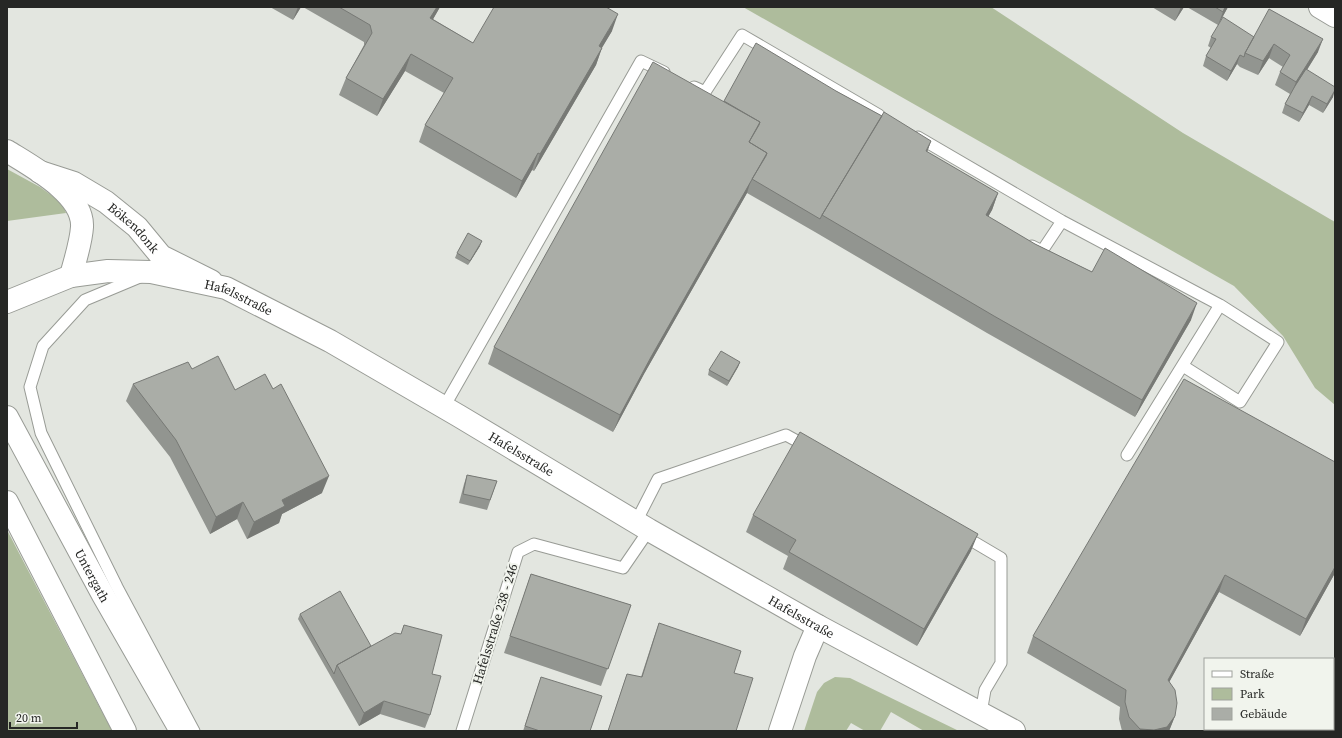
<svg xmlns="http://www.w3.org/2000/svg" width="1342" height="738" font-family="'Source Serif 4',serif">
  <style>
    .green { fill: #aebc9c }
    .lines { fill: none; stroke-linecap: round; stroke-linejoin: round }
    .service-casing { stroke: #989b95; stroke-width: 13 }
    .minor-casing { stroke: #989b95; stroke-width: 24 }
    .secondary-casing { stroke: #989b95; stroke-width: 24 }
    .primary-casing { stroke: #989b95; stroke-width: 24 }
    .service { stroke: #fff; stroke-width: 11 }
    .minor { stroke: #fff; stroke-width: 22 }
    .secondary { stroke: #fff; stroke-width: 22 }
    .primary { stroke: #fff; stroke-width: 22 }
    .wall { fill: #929590 }
    .shaded-wall { fill: #777975 }
    .building { fill: #aaada7; stroke: #777975 }
    .labels { text-anchor: middle; dominant-baseline: central; stroke-width: 4; stroke-linejoin: round; paint-order: stroke }
    .street-label { font-size: 13px; fill: #262725; stroke: #f1f4ed }
  </style>
  <rect width="100%" height="100%" fill="#e3e6e0"/>
  <path class="green" d="M743 7H991L1183 133 1335 222V405L1315 388 1283 336 1234 286Z
    M7 169 40 187 62 203 66 213 7 221Z
    M7 530 112 731H7Z
    M835 677 850 678 959 731H924L891 712 880 731H865L851 723 846 731H804L817 692 824 683Z"/>
  <g class="lines">
    <g class="service-casing">
      <path id="service" d="M694 87 705 92 742 35 879 115
        M918 137 1062 221 1220 305 1127 455
        M1032 246 1042 251 1062 221
        M140 277 85 300 43 346 30 387 41 433 117 587 194 731
        M1183 366 1240 402 1278 342 1220 305
        M444 407 641 61 664 72
        M636 522 658 479 786 435 808 447
        M962 535 1001 558V663L985 690 981 713
        M462 731 518 552 534 544 623 568 649 530"/>
    </g>
    <g class="minor-casing">
      <g id="minor">
        <path d="M1320 7 1335 16"/>
        <path d="M7 151C31 166 84 194 82 227 81 243 75 260 71 276"/>
        <path id="s1" d="M40 172 74 183 106 202 137 227 161 256 211 281"/>
        <path d="M780 731 805 656 818 626"/>
      </g>
    </g>
    <g class="secondary-casing">
      <g id="secondary">
        <path id="s2" d="M7 302 71 276 108 271 151 272 226 288 330 341 459 416 649 530 818 626 1014 731"/>
      </g>
    </g>
    <g class="primary-casing">
      <g id="primary">
        <path id="s3" d="M7 417 103 595 181 731"/>
        <path d="M7 502 125 731"/>
      </g>
    </g>
    <use href="#service" class="service"/>
    <use href="#minor" class="minor"/>
    <use href="#secondary" class="secondary"/>
    <use href="#primary" class="primary"/>
  </g>
  <path class="wall" d="M270 7H301L293 20Z
    M303 7H440L433 19 473 43 612 31 602 47 596 65 534 171 532 170 516 198 419 142 425 125 444 93 405 71 377 116 339 95 346 78 364 45V42Z
    M1152 7H1184L1175 21Z
    M1187 7H1228L1218 25Z
    M1211 37H1254L1318 52 1307 70 1333 97 1323 113 1309 105 1299 122 1282 113 1285 104 1290 94 1275 85 1280 72 1283 67 1269 58 1258 75 1240 67 1237 64 1227 81 1203 66 1206 56 1211 48 1208 46Z
    M836 91 882 116 931 141 927 152 998 193 992 210 988 217 1035 244 1191 320 1135 417 987 333 815 232 747 193 644 374 613 432 488 364 494 347 724 101Z
    M480 246 468 265 455 258 457 253Z
    M740 362 738 367 727 386 708 375 709 370Z
    M133 384 235 390 322 493 282 514 279 523 247 539 237 519 210 534 170 457 126 401Z
    M1335 462V573L1300 636 1219 592 1169 682 1175 716 1169 731H1122L1119 719 1120 707 1027 653 1033 636Z
    M467 475 497 481 487 510 459 503 464 484Z
    M753 515 971 551 917 646 783 569 788 556 746 532Z
    M531 574 631 605 601 686 504 653Z
    M300 614 371 646 401 634 404 625 432 674 430 715 425 728 380 714 359 726 298 619Z
    M659 623 734 673 736 731H608L627 674 641 677 653 640Z
    M541 677 590 731H523Z"/>
  <path class="shaded-wall" d="M298 7H301L293 20Z
    M437 7H440L424 35 430 18Z
    M1181 7H1184L1175 21Z
    M1225 7H1228L1218 25 1223 12Z
    M618 14 612 31 593 63 599 46Z
    M1323 39 1318 52 1291 95 1296 82Z
    M1274 44 1269 58 1258 75 1263 61Z
    M602 48 596 65 534 171 540 154Z
    M411 54 405 71 377 116 383 99Z
    M1240 55 1237 64 1227 81 1231 71Z
    M1335 90 1333 97 1323 113 1327 104Z
    M1312 96 1309 105 1299 122 1303 113Z
    M931 141 925 158 926 151Z
    M538 153 532 170 516 198 522 181Z
    M751 180 747 193 644 374 613 432 620 415 651 357Z
    M998 193 992 210 979 232 986 215Z
    M482 241 480 246 468 265 470 261Z
    M1197 303 1191 320 1135 417 1142 400Z
    M740 362 738 367 727 386 729 381Z
    M329 476 322 493 282 514 279 523 247 539 254 522 282 500Z
    M243 502 237 519 210 534 216 517Z
    M978 534 971 551 917 646 924 629Z
    M1335 567V573L1300 636 1306 619Z
    M1225 575 1219 592 1161 697 1168 680Z
    M384 701 380 714 359 726 364 713Z
    M1175 716 1169 731H1139L1140 729Z"/>
  <path class="building" d="M339 7H437L430 18 473 43 494 7H606L618 14 599 46 602 48 540 154 538 153 522 181 425 125 453 78 411 54 383 99 346 78 372 33 370 25Z
    M1215 7H1225L1223 12Z
    M1269 9 1323 39 1296 82 1280 72 1290 55 1274 44 1263 61 1245 53Z
    M1223 17 1254 37 1245 53 1244 57 1240 55 1231 71 1206 56 1216 39 1211 37Z
    M756 43 836 91 882 116 822 215 820 219 752 179 766 156 767 153 749 142 759 125 760 122 724 101Z
    M653 62 760 122 749 142 767 153 651 357 620 415 494 347Z
    M1306 69 1335 87V90L1327 104 1312 96 1303 113 1285 104 1295 86Z
    M884 112 931 141 926 151 998 193 986 215 1035 244 1092 272 1105 248 1197 303 1142 400 994 316 822 215Z
    M468 233 482 241 470 261 457 253Z
    M721 351 740 362 729 381 709 370Z
    M218 356 235 390 265 374 273 389 281 384 329 476 282 500 285 506 254 522 243 502 216 517 176 440 133 384 188 362 192 369Z
    M1184 379 1335 462V567L1306 619 1225 575 1168 680 1175 690 1177 703 1175 716 1167 727 1154 730 1140 729 1129 717 1125 702 1126 690 1033 636Z
    M800 432 978 534 924 629 789 552 796 540 753 515Z
    M467 475 497 481 490 500 463 494Z
    M531 574 631 605 608 669 510 636Z
    M340 591 371 646 337 665 334 674 300 614Z
    M659 623 741 651 734 673 753 678 736 731H608L627 674 642 677Z
    M404 625 442 635 432 674 441 676 430 715 384 701 364 713 337 665 395 633 401 634Z
    M541 677 602 696 590 731H540L525 726Z
    M1258 729H1330L1333 731H1257Z"/>
  <g class="labels">
    <g class="street-label">
      <text stroke="none"><textPath href="#s1" startOffset="111">Bökendonk</textPath></text>
      <text stroke="none"><textPath href="#s2" startOffset="241">Hafelsstraße</textPath></text>
      <text stroke="none"><textPath href="#s2" startOffset="565">Hafelsstraße</textPath></text>
      <text stroke="none"><textPath href="#s3" startOffset="180">Untergath</textPath></text>
      <text stroke="none"><textPath href="#s2" startOffset="889">Hafelsstraße</textPath></text>
      <text transform="translate(495 624) rotate(-73)">Hafelsstraße 238 - 246</text>
    </g>
  </g>
  <rect width="1342" height="738" fill="none" stroke="#262725" stroke-width="16"/>
  <rect x="1204" y="658" width="130" height="72" fill="#f1f4ed" stroke="#a0a29d"/>
  <rect x="1212" y="671" width="20" height="6" fill="#ffffff" stroke="#a0a29d"/>
  <text x="1240" y="678" font-size="12" fill="#262725">Straße</text>
  <rect x="1212" y="688" width="20" height="12" fill="#aebc9c" stroke="#a0a29d"/>
  <text x="1240" y="698" font-size="12" fill="#262725">Park</text>
  <rect x="1212" y="708" width="20" height="12" fill="#aaada7" stroke="#a0a29d"/>
  <text x="1240" y="718" font-size="12" fill="#262725">Gebäude</text>
  <path d="M10 722v6h67v-6" fill="none" stroke="#262725" stroke-width="2"/>
  <text x="16" y="722" font-size="12" fill="#262725" stroke="#f1f4ed" stroke-width="3" paint-order="stroke">20 m</text>
</svg>
